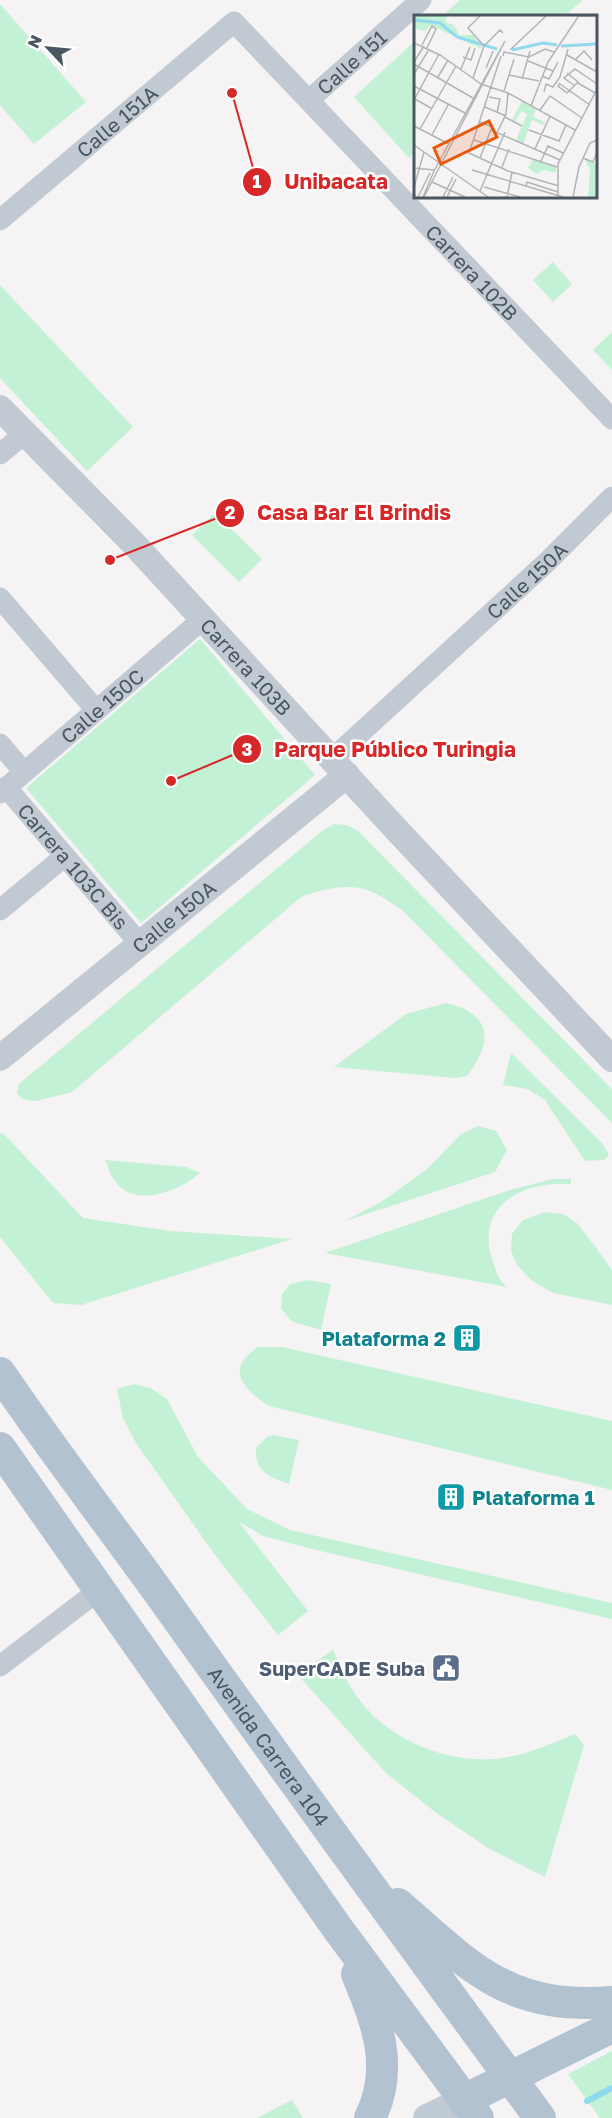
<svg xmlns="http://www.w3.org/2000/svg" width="612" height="2118" font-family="'Golos Text',sans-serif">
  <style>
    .green { fill: #c3f1d5 }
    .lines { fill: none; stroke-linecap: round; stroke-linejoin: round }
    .stream { stroke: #90daee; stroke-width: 6 }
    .minor { stroke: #c1cad2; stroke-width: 21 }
    .tertiary { stroke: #c1cad2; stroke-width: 26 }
    .secondary { stroke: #c1cbd6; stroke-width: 28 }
    .primary { stroke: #b3c2d1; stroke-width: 32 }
    .labels { text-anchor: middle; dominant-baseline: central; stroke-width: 5; stroke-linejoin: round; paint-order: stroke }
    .street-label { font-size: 20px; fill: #4a5661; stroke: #fff }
    .culture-label { font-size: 20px; font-weight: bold; fill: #0d838f; stroke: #fff; text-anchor: end }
    .service-label { font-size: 20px; font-weight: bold; fill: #4e5e75; stroke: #fff; text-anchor: end }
    .inset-river { fill: none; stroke: #90daee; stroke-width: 3 }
    .inset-road { fill: none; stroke: #b1b4b9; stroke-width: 1.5 }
    .view { fill: #e8590c; fill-opacity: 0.15; stroke: #e8590c; stroke-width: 3 }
    .inset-edge { fill: none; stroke: #4a5661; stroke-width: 3 }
    .leader { fill: none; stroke: #d62828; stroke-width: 2 }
    .callout-dot { fill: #d62828; stroke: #fff; stroke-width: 2 }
    .mark-label { font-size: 18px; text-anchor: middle; font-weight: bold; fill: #fff }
    .callout-label { font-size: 21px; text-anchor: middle; font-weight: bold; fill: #d62828; stroke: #fff; stroke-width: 5; stroke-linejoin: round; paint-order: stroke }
  </style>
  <rect width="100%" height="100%" fill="#f5f3f3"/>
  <path class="green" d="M460 0H583L564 16H442Z
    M0 4 86 102 34 144 0 105Z
    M415 41V152L409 158 354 97Z
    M553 262 572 284 553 302 533 280Z
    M0 285 133 427 87 471 0 378Z
    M612 332V370L593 350Z
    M215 513 262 559 239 582 192 535Z
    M200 639 315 775 141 923 26 788Z
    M334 824 347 825 358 831 612 1089V1123L401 909C391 903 379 894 367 890 346 883 320 890 301 897L72 1092 36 1101 22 1099 17 1093 19 1084 322 831Z
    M446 1003C493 1014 493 1042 467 1076L455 1078 334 1067 406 1014Z
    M511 1053 602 1143 609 1155 604 1160 585 1161 545 1100 528 1089 503 1085Z
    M478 1126 496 1131 507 1150 495 1172 345 1221 381 1202 426 1170 461 1134Z
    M2 1132 83 1218 170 1231 292 1239 81 1305 53 1303 0 1237V1134Z
    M105 1160 186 1167 200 1173C180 1191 134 1209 115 1181 110 1175 108 1166 105 1160Z
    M553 1179H571V1184C524 1181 475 1204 492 1259 496 1270 497 1279 507 1287L325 1253 510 1190Z
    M544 1212 563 1214 577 1223 594 1245 612 1270V1305L553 1293 531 1280 517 1265 511 1251 512 1234 522 1221Z
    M308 1280 331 1284 321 1330 291 1321 281 1308 282 1294 290 1284Z
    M257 1347H282L612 1421V1490L269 1406C255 1397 231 1380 243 1361 246 1356 253 1351 257 1347Z
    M134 1384 150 1388 167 1399 198 1457 247 1509 290 1530 612 1603V1619L316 1550 263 1536 238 1521 308 1611 278 1635 215 1555 136 1443 123 1418 117 1389Z
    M273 1435 299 1440 289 1484C269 1476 255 1473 256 1448L267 1437Z
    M333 1650C341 1668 348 1686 361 1702 391 1740 444 1762 491 1759 520 1758 548 1745 575 1734L584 1745 545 1877 488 1848 435 1812 386 1773 297 1674Z
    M612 2051V2118H600L568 2074Z
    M292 2100 303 2118H257Z"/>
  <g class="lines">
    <path class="stream" d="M587 2101 612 2088"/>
    <g class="minor">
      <path id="s1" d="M309 100 421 0"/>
      <path id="s2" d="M0 220 234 22 612 419"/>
      <path d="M0 454 25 433"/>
      <path d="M0 598 96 710"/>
      <path d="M0 744 24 772"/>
      <path id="s3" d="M332 759 547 562 612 497"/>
      <path id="s4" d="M6 787 140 944"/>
      <path id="s5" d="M0 793 203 619"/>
      <path d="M0 910 65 856"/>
      <path d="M0 1666 99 1590"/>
    </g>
    <g class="tertiary">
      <path id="s6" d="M0 408 134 544 394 827 612 1059"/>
      <path id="s7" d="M0 1058 347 775"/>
    </g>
    <path class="secondary" d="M427 2118 464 2100"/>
    <g class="primary">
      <path id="s8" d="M0 1373C50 1447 105 1518 157 1590 283 1767 411 1943 540 2118"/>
      <path d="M0 1448 338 1929 478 2118"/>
      <path d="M398 1904C471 1968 508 2010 612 2002"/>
      <path d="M357 1974C377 2022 395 2068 370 2118"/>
      <path d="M464 2100 612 2027"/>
    </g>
  </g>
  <defs>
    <g id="building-square" transform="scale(1.5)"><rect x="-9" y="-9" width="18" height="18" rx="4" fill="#0f9aa8" stroke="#fff"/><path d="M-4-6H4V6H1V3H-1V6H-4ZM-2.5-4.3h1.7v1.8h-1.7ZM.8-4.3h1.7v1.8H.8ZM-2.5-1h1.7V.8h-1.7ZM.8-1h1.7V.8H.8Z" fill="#fff"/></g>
    <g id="civic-square" transform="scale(1.5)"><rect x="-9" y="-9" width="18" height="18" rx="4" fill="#5c6f8a" stroke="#fff"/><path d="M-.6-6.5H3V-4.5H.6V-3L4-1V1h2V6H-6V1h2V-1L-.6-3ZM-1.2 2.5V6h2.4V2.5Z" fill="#fff"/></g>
  </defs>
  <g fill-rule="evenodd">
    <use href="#building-square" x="467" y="1338"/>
    <use href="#building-square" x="451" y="1497"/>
    <use href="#civic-square" x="446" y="1668"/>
  </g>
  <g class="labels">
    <g class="street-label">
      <text stroke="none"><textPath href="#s1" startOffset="57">Calle 151</textPath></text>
      <text stroke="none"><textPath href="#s2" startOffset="153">Calle 151A</textPath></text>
      <text stroke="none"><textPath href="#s2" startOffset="652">Carrera 102B</textPath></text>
      <text stroke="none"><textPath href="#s3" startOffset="264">Calle 150A</textPath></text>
      <text stroke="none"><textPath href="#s6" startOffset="357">Carrera 103B</textPath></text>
      <text stroke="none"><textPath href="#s5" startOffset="134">Calle 150C</textPath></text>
      <text stroke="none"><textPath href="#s4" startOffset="104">Carrera 103C Bis</textPath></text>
      <text stroke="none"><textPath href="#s7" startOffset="224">Calle 150A</textPath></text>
      <text stroke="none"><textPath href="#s8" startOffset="460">Avenida Carrera 104</textPath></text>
    </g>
    <g class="culture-label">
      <text x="446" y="1338">Plataforma 2</text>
      <text x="472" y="1497" text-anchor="start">Plataforma 1</text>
    </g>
    <g class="service-label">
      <text x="425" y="1668">SuperCADE Suba</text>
    </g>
  </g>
  <g transform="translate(414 15)">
    <rect width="183" height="183" fill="#f5f3f3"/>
    <path d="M0 1H33L31 7 40 10 45 20H59L68 34 16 10 12 16 2 14ZM108 86 122 94 119 102 131 107 129 110 118 105 109 129 102 125 113 99 107 96 101 107 98 105ZM170 143 183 149V182H174L176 155ZM119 144 142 152V158L130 155 123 159 114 153Z" fill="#c3f1d5"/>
    <path class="inset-river" d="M0 5 26 8 43 22 83 34M147 31 182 29M98 35 129 28 143 30"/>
    <path class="inset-road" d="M163 1H183M0 28 26 40 67 69M8 30 18 11 22 14 13 33M70 31 86 15 89 18M96 35 132 1M153 40 183 57M87 41 55 138 94 156 145 171M89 41 90 37 115 42 131 34 140 37M49 42 57 45 61 33M162 44 170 36 178 45M114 46 139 56M0 47 10 31M0 49 59 83M72 53 79 36M47 54 56 32M0 59 14 36M95 60 125 66M128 61 135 64 144 47M24 62 34 45M59 63 70 31 54 13 66 1M108 64 116 36M146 68 144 71 153 78 164 67 153 58M164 68 181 78M67 69 94 78 161 115M146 69 176 90M0 71 51 98M161 71 150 63 161 54 183 69M90 76 100 44M130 77 132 69 139 72 146 62 154 34M75 82 86 84 83 98M1 84 17 93M0 85 25 39M117 91 134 47 164 2M71 92 92 101M126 95 136 81 168 103M91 102 108 111M66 107 78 112 66 143M0 111 35 129M6 114 42 51M77 115 146 145M115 115 145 126 152 110M83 118 92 99 94 78M18 120 34 90M60 125 143 152M0 130 74 182M121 134 136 101M169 143 179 147 183 137M127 146 134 131 149 138M88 152 95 134M0 153 20 155M58 155 149 182M18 167 51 182M112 171 113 167 144 177M0 172 10 137M70 172 106 182M66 176 91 117M4 182 16 158M9 182 20 156 91 26 10 182M29 182 39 162M33 182 42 164M93 182 98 157M144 182V149L183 74M159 182 165 152 176 128 183 125"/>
    <path class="view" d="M75 106 83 122 27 149 20 133Z"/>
    <rect width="183" height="183" class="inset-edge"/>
  </g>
  <path class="leader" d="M232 93L257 182M110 560L230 513M171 781L247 749"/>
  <g class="callout-dot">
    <circle cx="232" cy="93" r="6"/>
    <circle cx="110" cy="560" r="6"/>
    <circle cx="171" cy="781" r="6"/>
    <circle cx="257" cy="182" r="15"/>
    <circle cx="230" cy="513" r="15"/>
    <circle cx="247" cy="749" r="15"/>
  </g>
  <g class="mark-label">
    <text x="257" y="188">1</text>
    <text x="230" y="519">2</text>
    <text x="247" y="756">3</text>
  </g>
  <g class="callout-label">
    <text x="336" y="189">Unibacata</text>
    <text x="354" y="520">Casa Bar El Brindis</text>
    <text x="395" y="757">Parque Público Turingia</text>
  </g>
  <g transform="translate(48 48) rotate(296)" stroke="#ffffff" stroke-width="4.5" paint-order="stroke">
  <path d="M0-4.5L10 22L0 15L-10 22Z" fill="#4a5661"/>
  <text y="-9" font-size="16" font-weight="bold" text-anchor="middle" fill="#4a5661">N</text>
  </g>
</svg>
